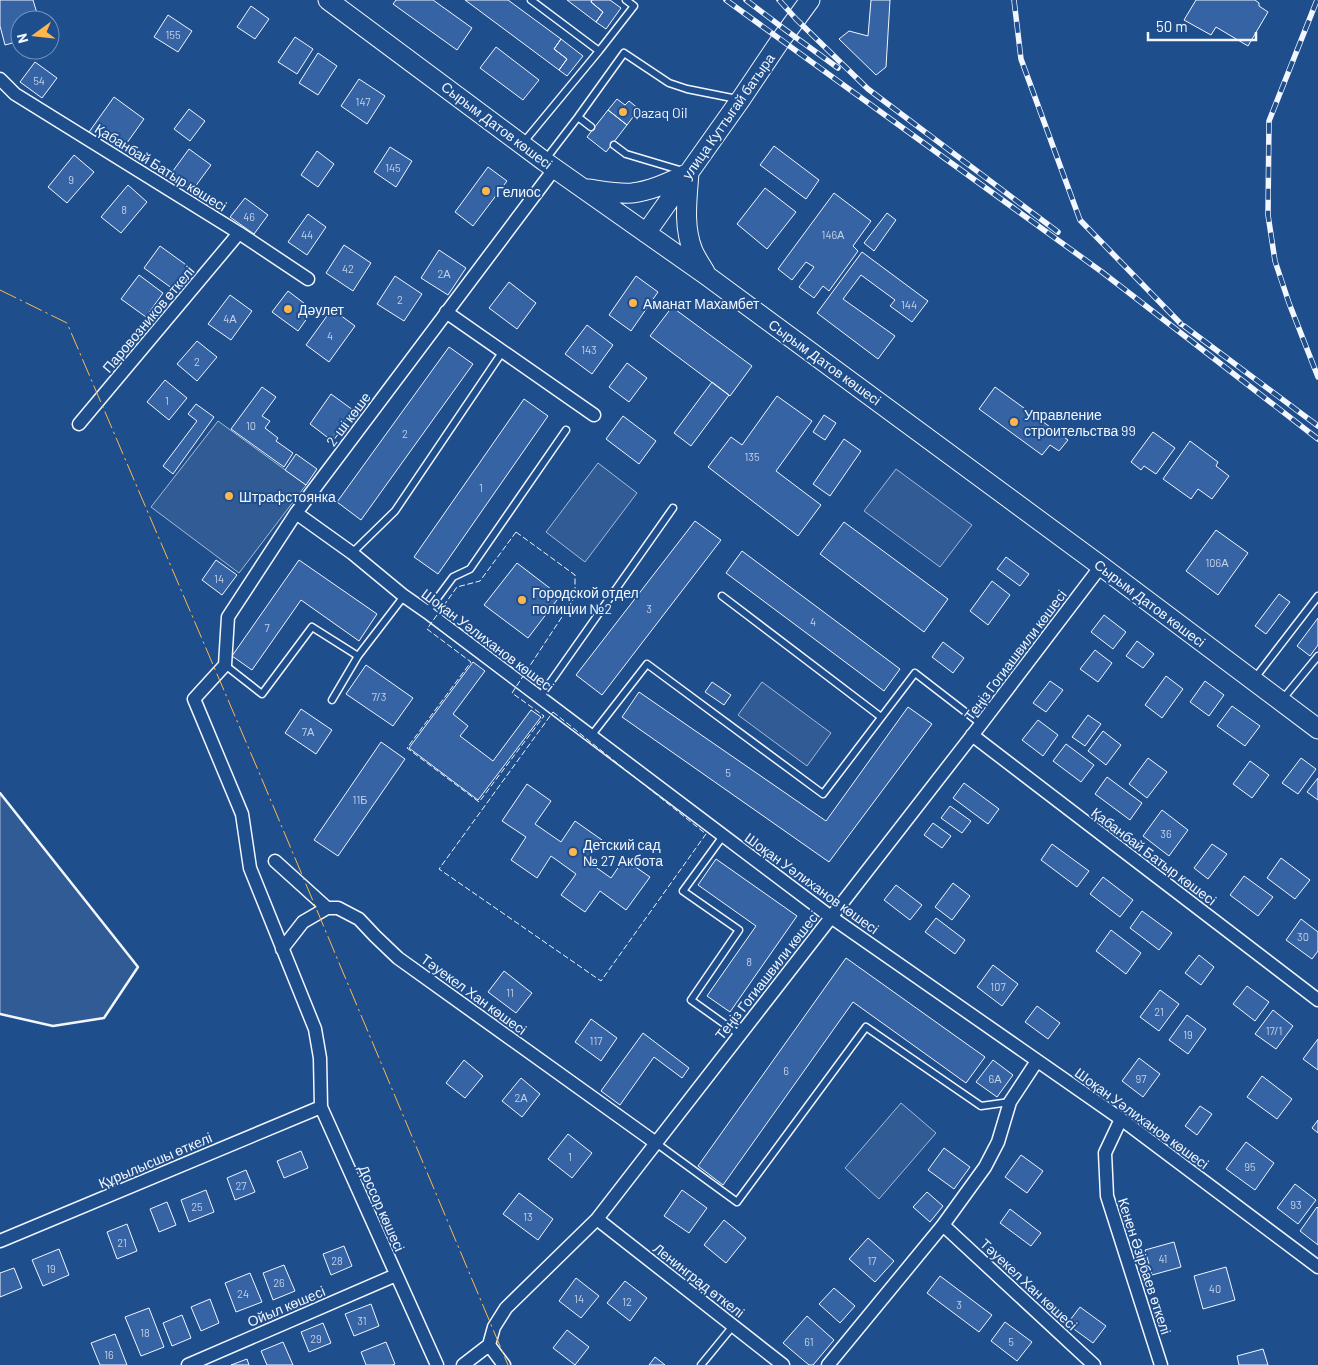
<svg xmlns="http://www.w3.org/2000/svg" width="1318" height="1365" font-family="Barlow,sans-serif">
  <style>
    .built { fill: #305b95; stroke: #a8bbd7 }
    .building { fill: #3563a3; stroke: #f2f6ff }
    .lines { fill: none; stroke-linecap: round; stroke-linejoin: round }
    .lane-casing { stroke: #f2f6ff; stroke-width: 9 }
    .street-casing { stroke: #f2f6ff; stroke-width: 15 }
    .secondary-casing { stroke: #f2f6ff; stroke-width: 21 }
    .lane { stroke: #1f4e8c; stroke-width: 6 }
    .street { stroke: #1f4e8c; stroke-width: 12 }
    .secondary { stroke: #1f4e8c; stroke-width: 19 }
    .rail-casing { stroke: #f2f6ff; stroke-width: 5.5 }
    .rail { stroke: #1f4e8c; stroke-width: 4; stroke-dasharray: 11; stroke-linecap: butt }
    .fence { stroke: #f2f6ff; stroke-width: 1; stroke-dasharray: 6 2.5; stroke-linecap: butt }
    .wall { stroke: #f2f6ff; stroke-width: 2.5 }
    .power { stroke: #ffb74d; stroke-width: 1; stroke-dasharray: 18 4 2.5 4; stroke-linecap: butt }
    .poi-dot { fill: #ffb74d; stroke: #1f4e8c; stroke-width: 2 }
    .labels { text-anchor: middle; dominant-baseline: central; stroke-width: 4; stroke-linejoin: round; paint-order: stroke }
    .number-label { font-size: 11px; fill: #c3d1e8 }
    .poi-label { font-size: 14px; fill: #f2f6ff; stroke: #1f4e8c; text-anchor: start }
    .street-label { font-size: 14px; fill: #f2f6ff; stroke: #1f4e8c }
  </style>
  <rect width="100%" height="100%" fill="#1f4e8c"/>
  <path class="built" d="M218 421 306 485 239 573 151 507Z
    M598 463 637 493 585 562 546 532Z
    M896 469 972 525 940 567 864 511Z
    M762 682 831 733 807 766 738 715Z
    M0 793 138 967 104 1018 53 1026 0 1014Z
    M901 1103 936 1133 879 1199 845 1168Z"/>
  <path class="building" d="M0 0H33L39 20H20V41L5 45 0 26Z
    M396 0H433L472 28 457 50 393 4Z
    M465 0H508L561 39 554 49 567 59 559 70Z
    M567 0H592L591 2 603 12 596 22Z
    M592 0H610L621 8 606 29 596 22 603 12 591 2Z
    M871 0H890L886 67 876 75 839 39 849 31 868 36Z
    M1196 0H1255L1259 3V6L1268 12 1248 46 1216 27 1211 35 1184 20Z
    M251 6 269 19 255 39 237 27Z
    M168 15 192 31 178 52 154 37Z
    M295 37 313 49 297 74 278 62Z
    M561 39 583 56 567 76 559 70 567 59 554 49Z
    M496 47 539 80 523 100 480 68Z
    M318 53 337 66 318 95 299 83Z
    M35 62 57 78 42 98 20 82Z
    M359 79 385 96 367 124 341 106Z
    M114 97 144 119 119 154 89 132Z
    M617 99 625 105 629 101 639 109 627 125 608 110Z
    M189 109 205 121 190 141 174 129Z
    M608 110 627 125 606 152 587 137Z
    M774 146 819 180 806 199 760 165Z
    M390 147 412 161 396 187 374 172Z
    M189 149 211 165 192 191 170 175Z
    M317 151 334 164 318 187 301 175Z
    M74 155 94 172 67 203 48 187Z
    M488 167 507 181 473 226 455 212Z
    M128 185 147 202 121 233 101 217Z
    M765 188 796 212 767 249 737 224Z
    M834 193 871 221 853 246 858 251 829 291 823 286 814 298 799 287 814 267 806 262 792 280 778 269Z
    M245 198 268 215 254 234 230 217Z
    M887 213 896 220 874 251 864 243Z
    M308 214 326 227 307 255 288 242Z
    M344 245 371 263 353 291 326 273Z
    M160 246 189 267 173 289 144 268Z
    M439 250 466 268 448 295 421 278Z
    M862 252 928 301 912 322 890 306 895 300 861 275 843 299 895 336 878 359 817 313Z
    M139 275 163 293 146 317 121 299Z
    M395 276 422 294 404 321 377 304Z
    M636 276 658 292 631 331 609 315Z
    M509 282 536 303 517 329 489 308Z
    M288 291 313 310 298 331 272 312Z
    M230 295 252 311 231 340 208 324Z
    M672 307 752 366 730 396 650 336Z
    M332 309 355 326 329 362 306 345Z
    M587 325 613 345 592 374 565 354Z
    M197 341 217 357 197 381 177 364Z
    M449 347 473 364 361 520 337 502Z
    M627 363 647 378 629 402 609 387Z
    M165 380 187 398 169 420 147 402Z
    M712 382 729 395 691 446 674 433Z
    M262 387 276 397 262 416 270 421 265 428 278 438 276 441 293 453 284 467 231 429Z
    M995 387 1068 440 1059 451 1050 445 1042 455 979 409Z
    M331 394 353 410 331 440 310 424Z
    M777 396 812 421 776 471 821 505 798 536 708 467 731 437 742 445Z
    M524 399 548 416 438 574 414 557Z
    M196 404 214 417 173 474 163 466 197 421 188 414Z
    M824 415 836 423 825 440 813 432Z
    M623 416 656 441 639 464 606 439Z
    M1153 432 1175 448 1156 474 1144 466 1141 470 1131 462Z
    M844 439 861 451 830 496 813 484Z
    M1190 441 1218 462 1216 466 1229 476 1212 499 1198 489 1191 499 1163 479Z
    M296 454 317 469 306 485 285 470Z
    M695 521 721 540 602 695 576 675Z
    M844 522 948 599 924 632 820 554Z
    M1216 530 1248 553 1218 595 1186 571Z
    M742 551 900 669 884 691 726 573Z
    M1006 557 1029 574 1020 586 997 569Z
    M216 560 237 575 222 595 202 580Z
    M299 560 377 614 359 641 301 600 252 670 232 656Z
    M517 563 560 596 528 638 484 605Z
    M992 581 1010 595 988 625 970 611Z
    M1279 594 1290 602 1266 634 1255 626Z
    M1104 615 1126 632 1113 649 1091 632Z
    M1318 618V645L1310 656 1297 646Z
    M1137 641 1154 654 1143 668 1126 656Z
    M943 642 964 658 953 673 932 657Z
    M1095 650 1112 663 1098 682 1080 669Z
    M473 662 485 671 453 714 468 726 460 736 493 761 531 710 541 717 478 800 409 748Z
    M366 665 413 698 393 726 346 694Z
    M1166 676 1183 689 1162 718 1145 705Z
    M1050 681 1063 690 1046 712 1033 703Z
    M1205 681 1224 695 1209 716 1190 702Z
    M712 682 731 695 724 705 705 692Z
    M639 692 826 821 908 707 932 724 829 862 622 717Z
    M1232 706 1260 726 1245 746 1217 726Z
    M301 709 332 730 316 754 285 733Z
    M1088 715 1101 724 1085 746 1072 737Z
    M1038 720 1058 735 1043 756 1022 740Z
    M1103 731 1121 745 1106 765 1088 751Z
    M381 742 405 759 338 856 314 840Z
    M1066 744 1094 765 1081 782 1053 761Z
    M1148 758 1167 772 1147 798 1129 784Z
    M1301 758 1316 769 1298 794 1282 783Z
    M1250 761 1269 775 1252 798 1233 784Z
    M1107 777 1142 803 1130 820 1095 794Z
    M1318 778V800L1307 792Z
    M964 783 999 809 988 824 953 798Z
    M527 784 551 801 535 824 561 842 575 821 602 840 587 861 611 878 624 859 650 877 626 910 600 891 585 912 561 895 576 874 551 856 537 878 511 860 526 837 502 821Z
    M950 806 971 821 962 833 941 818Z
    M1162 810 1188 830 1169 856 1143 836Z
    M933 823 951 836 942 848 924 835Z
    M1052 844 1089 871 1077 887 1041 860Z
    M1212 844 1227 854 1208 879 1194 868Z
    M1281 858 1310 880 1295 899 1267 878Z
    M716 859 797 916 730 1012 707 996 756 926 698 885Z
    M1244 876 1273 897 1258 916 1230 895Z
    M1103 877 1133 900 1120 917 1090 894Z
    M953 883 970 896 952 920 935 907Z
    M896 885 922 905 910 920 884 900Z
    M1142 911 1172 933 1159 950 1130 928Z
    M936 918 965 940 955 954 925 932Z
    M1301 919 1318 932V951L1312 959 1286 940Z
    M1111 930 1141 953 1126 974 1096 951Z
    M1199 955 1214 967 1201 985 1185 973Z
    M846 958 985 1057 966 1083 853 1002 723 1185 698 1166Z
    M993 965 1018 984 1002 1006 977 987Z
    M504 971 532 993 516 1013 488 992Z
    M1247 986 1269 1002 1255 1021 1233 1004Z
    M1160 990 1179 1004 1159 1031 1140 1017Z
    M1037 1006 1060 1023 1048 1039 1025 1022Z
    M1273 1010 1293 1026 1276 1049 1255 1034Z
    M1187 1015 1206 1029 1188 1054 1169 1040Z
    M591 1019 617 1038 601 1061 575 1042Z
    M643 1033 689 1068 682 1078 654 1057 620 1105 601 1091Z
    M1318 1039V1070L1303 1059Z
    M1139 1058 1160 1074 1143 1097 1122 1081Z
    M464 1060 483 1076 465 1098 446 1083Z
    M993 1060 1013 1075 997 1097 976 1082Z
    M1262 1076 1292 1099 1277 1119 1247 1097Z
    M521 1078 540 1094 522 1117 502 1101Z
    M1200 1106 1212 1114 1197 1135 1185 1126Z
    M1318 1120V1133L1312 1128Z
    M568 1134 592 1153 572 1178 548 1159Z
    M1246 1142 1274 1163 1255 1190 1226 1169Z
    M944 1148 970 1167 954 1189 928 1170Z
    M301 1151 308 1168 284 1178 277 1161Z
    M1021 1155 1043 1171 1027 1193 1005 1177Z
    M246 1170 255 1192 235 1200 227 1178Z
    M1295 1184 1316 1200 1298 1224 1277 1208Z
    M206 1190 214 1212 189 1222 181 1200Z
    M682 1190 707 1208 689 1233 664 1216Z
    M927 1192 943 1206 930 1222 913 1207Z
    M519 1193 553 1219 538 1240 503 1214Z
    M167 1202 176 1225 159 1232 150 1209Z
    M1317 1207 1318 1208V1245L1300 1231Z
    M1010 1209 1041 1233 1031 1246 1000 1223Z
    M724 1220 746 1238 726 1263 704 1245Z
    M127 1224 137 1251 117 1259 107 1232Z
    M868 1238 894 1261 875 1282 849 1259Z
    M1174 1242 1181 1267 1152 1275 1145 1250Z
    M344 1246 352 1266 331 1275 323 1254Z
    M59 1249 69 1275 43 1286 32 1260Z
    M284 1265 295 1291 273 1300 263 1273Z
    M1226 1267 1235 1300 1203 1309 1194 1276Z
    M14 1268 22 1288 0 1297V1273Z
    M250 1273 262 1302 236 1312 225 1283Z
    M940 1276 992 1315 979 1332 927 1293Z
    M576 1278 599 1296 581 1318 559 1301Z
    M625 1281 647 1298 630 1321 607 1303Z
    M834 1288 855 1306 840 1323 819 1304Z
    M210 1299 219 1323 201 1331 191 1307Z
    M371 1304 379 1326 354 1336 345 1314Z
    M1080 1307 1106 1326 1093 1343 1067 1324Z
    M149 1308 164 1347 141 1356 125 1317Z
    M182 1315 191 1338 172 1346 163 1323Z
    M807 1316 834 1340 813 1365H809L783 1343Z
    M1005 1322 1032 1342 1017 1361 991 1341Z
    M323 1323 331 1343 309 1352 301 1332Z
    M567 1330 589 1347 575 1365 553 1348Z
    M115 1334 127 1365H100L91 1343Z
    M283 1342 293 1365H267L261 1351Z
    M386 1342 395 1364 392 1365H366L361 1352Z
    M1263 1349 1268 1365H1239L1237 1356Z
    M655 1357 665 1365H649Z
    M247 1359 249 1365H231Z"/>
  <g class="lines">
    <g class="lane-casing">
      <path id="lane" d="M599 51 634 6 626 0
        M578 117 591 127
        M523 143 599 51 531 0
        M614 145 626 154 683 171
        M545 160 578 117 624 53 669 83 687 89 737 99
        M352 553 395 511 503 351
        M722 596 881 717
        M427 612 453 577 470 569 566 430
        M225 665 262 694 312 627 358 656 404 596
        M1255 678 1318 596
        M540 697 673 508
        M332 700 358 656
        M1282 700 1318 656
        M591 736 647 664 823 794 915 673 981 724
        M723 836 683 891 739 930 691 1000 740 1035
        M656 1143 737 1202 866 1027 981 1106 1010 1102
        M701 1365 733 1326"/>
    </g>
    <g class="street-casing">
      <path id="street" d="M0 79 15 94 239 233 308 279
        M446 312 594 415
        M79 424 239 233
        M296 513 352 553 404 596 427 612 831 917 1121 1119 1318 1267
        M972 735 1318 1000
        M275 861 327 908
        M282 949 303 922 327 908H338L359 919 375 936 398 958 656 1143
        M1121 1119 1105 1153 1107 1196 1161 1365
        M597 1219 783 1365
        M943 1225 1094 1365
        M0 1241 321 1107
        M489 1345 504 1365
        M188 1365 396 1275
        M437 1365 321 1107 320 1058 315 1029 250 868 242 814 194 699 225 665 228 617 296 513 555 168
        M463 1365 489 1345 494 1327 506 1308 597 1219 981 724 1101 566
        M828 1365 943 1225 985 1167 998 1142 1010 1102 1037 1061"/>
    </g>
    <g class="secondary-casing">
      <path id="secondary" d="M328 0 544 161 706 275 1101 566 1318 729
        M588 189C603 191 617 194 632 193 652 191 671 181 689 173 687 200 683 226 693 251 696 258 701 265 705 272
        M646 233 741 99 780 41 810 0"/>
    </g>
    <use href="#lane" class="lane"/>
    <use href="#street" class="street"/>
    <use href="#secondary" class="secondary"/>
    <g class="rail-casing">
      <path id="rail" d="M726 0 1102 272 1318 439
        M746 0 787 31 838 68
        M779 0 796 19 868 89 1058 232
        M1014 0 1021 59 1080 220 1181 324
        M1317 0 1269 121 1268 215 1275 261 1289 303 1318 377
        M1184 326 1318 426"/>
    </g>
    <use href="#rail" class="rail"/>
    <path class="fence" d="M516 532 575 575V597L512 693 544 716 479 802 407 748 471 662 427 629 457 587 480 581Z
      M553 712 706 834 601 981 439 869Z"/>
    <path class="wall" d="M0 793 138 967 104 1018 53 1026 0 1014"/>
    <path class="power" d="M0 290 67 323 258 770 508 1365"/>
  </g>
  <g class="poi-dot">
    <circle cx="623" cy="112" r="5"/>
    <circle cx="486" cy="191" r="5"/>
    <circle cx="633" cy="303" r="5"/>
    <circle cx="288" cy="309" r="5"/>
    <circle cx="1014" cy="422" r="5"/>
    <circle cx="229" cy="496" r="5"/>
    <circle cx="522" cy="600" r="5"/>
    <circle cx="573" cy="852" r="5"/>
  </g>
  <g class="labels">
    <g class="number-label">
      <text x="173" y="34">155</text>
      <text x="39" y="80">54</text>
      <text x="363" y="101">147</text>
      <text x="393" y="167">145</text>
      <text x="71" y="179">9</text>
      <text x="124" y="209">8</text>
      <text x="249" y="216">46</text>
      <text x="307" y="234">44</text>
      <text x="833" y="234">146А</text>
      <text x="348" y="268">42</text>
      <text x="444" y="273">2А</text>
      <text x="400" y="299">2</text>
      <text x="909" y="304">144</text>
      <text x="230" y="318">4А</text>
      <text x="330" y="335">4</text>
      <text x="589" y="349">143</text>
      <text x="197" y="361">2</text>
      <text x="167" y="400">1</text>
      <text x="251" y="425">10</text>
      <text x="405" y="433">2</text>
      <text x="752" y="456">135</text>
      <text x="481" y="487">1</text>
      <text x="1217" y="562">106А</text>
      <text x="219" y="578">14</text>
      <text x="649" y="608">3</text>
      <text x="813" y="621">4</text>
      <text x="267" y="627">7</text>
      <text x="379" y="696">7/3</text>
      <text x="308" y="731">7А</text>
      <text x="728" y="772">5</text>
      <text x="360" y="799">11Б</text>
      <text x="1166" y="833">36</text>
      <text x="1303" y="936">30</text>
      <text x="749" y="961">8</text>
      <text x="998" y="986">107</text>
      <text x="510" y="992">11</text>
      <text x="1159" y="1011">21</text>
      <text x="1274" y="1030">17/1</text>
      <text x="1188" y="1034">19</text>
      <text x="596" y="1040">117</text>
      <text x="786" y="1070">6</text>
      <text x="995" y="1078">6А</text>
      <text x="1141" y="1078">97</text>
      <text x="521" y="1097">2А</text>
      <text x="570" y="1156">1</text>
      <text x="1250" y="1166">95</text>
      <text x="241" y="1185">27</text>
      <text x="1296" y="1204">93</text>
      <text x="197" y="1206">25</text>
      <text x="528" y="1216">13</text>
      <text x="122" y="1242">21</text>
      <text x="1163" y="1258">41</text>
      <text x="337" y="1260">28</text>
      <text x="872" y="1260">17</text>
      <text x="51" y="1268">19</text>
      <text x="279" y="1282">26</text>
      <text x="1215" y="1288">40</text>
      <text x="243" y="1293">24</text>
      <text x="579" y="1298">14</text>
      <text x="627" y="1301">12</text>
      <text x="959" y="1304">3</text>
      <text x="362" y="1320">31</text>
      <text x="145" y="1332">18</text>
      <text x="316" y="1338">29</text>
      <text x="809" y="1341">61</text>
      <text x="1011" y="1341">5</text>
      <text x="109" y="1354">16</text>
    </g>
    <g class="poi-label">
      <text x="633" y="112">Qazaq Oil</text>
      <text x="496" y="191">Гелиос</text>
      <text x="643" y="303">Аманат Махамбет</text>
      <text x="298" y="309">Дәулет</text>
      <text x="1024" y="414">Управление<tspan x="1024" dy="16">строительства 99</tspan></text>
      <text x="239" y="496">Штрафстоянка</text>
      <text x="532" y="592">Городской отдел<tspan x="532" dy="16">полиции №2</tspan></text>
      <text x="583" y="844">Детский сад<tspan x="583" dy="16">№ 27 Акбота</tspan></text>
    </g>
    <g class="street-label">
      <text transform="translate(728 116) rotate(-55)">улица Куттыгай батыра</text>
      <text transform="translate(497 125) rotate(37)">Сырым Датов көшесі</text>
      <text transform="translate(161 167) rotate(32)">Қабанбай Батыр көшесі</text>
      <text transform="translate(148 319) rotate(-50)">Паровозников өткелі</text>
      <text transform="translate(825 362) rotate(36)">Сырым Датов көшесі</text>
      <text transform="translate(348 419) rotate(-53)">2-ші көше</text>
      <text transform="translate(1150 603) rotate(37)">Сырым Датов көшесі</text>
      <text transform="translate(488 640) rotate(37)">Шоқан Уәлиханов көшесі</text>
      <text transform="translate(1015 655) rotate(-53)">Теңіз Гогиашвили көшесі</text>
      <text transform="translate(1154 856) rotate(37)">Қабанбай Батыр көшесі</text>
      <text transform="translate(812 883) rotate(36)">Шоқан Уәлиханов көшесі</text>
      <text transform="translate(767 975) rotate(-52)">Теңіз Гогиашвили көшесі</text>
      <text transform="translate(474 994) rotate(36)">Тәуекел Хан көшесі</text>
      <text transform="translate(1142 1118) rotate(36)">Шоқан Уәлиханов көшесі</text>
      <text transform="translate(155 1160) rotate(-23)">Құрылысшы өткелі</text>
      <text transform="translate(382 1208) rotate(66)">Доссор көшесі</text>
      <text transform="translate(1145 1266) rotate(72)">Кенен Әзірбаев өткелі</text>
      <text transform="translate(699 1280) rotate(38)">Ленинград өткелі</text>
      <text transform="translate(1029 1284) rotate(43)">Тәуекел Хан көшесі</text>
      <text transform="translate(286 1306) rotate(-23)">Ойыл көшесі</text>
    </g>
  </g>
  <g transform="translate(35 35) rotate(255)"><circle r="24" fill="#1f4e8c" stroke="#7391ba"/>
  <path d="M0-4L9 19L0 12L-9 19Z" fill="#ffb74d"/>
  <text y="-8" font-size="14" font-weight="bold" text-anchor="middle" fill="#f2f6ff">N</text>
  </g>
  <path d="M1148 32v8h108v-8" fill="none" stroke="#f2f6ff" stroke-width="2.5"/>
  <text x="1156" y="32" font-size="15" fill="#f2f6ff" stroke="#1f4e8c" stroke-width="4" paint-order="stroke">50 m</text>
</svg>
